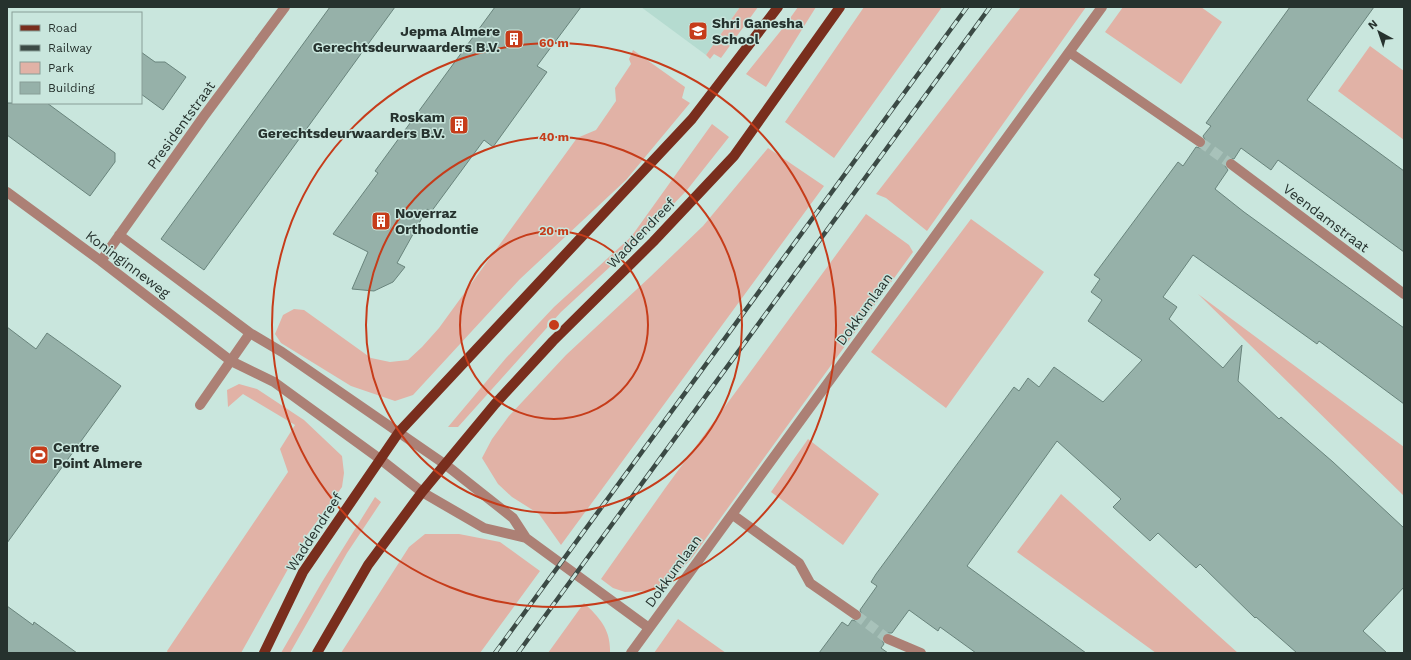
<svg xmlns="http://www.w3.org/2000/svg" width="1411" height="660" font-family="'Work Sans',sans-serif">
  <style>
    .built { fill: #b5dbd0 }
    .green { fill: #e1b2a6 }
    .building { fill: #96b1a9; stroke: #69847c }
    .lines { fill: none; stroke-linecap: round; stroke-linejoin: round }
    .minor-tunnel { stroke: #a8c2ba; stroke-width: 10; stroke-dasharray: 10 5; stroke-linecap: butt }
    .minor { stroke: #ac8075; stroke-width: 10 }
    .major { stroke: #792e1d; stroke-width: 10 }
    .rail-casing { stroke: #3b4a45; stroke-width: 4.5 }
    .rail { stroke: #c9e6dd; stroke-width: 3; stroke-dasharray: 9; stroke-linecap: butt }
    .ring { fill: none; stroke: #c63c1a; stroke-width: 2 }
    .labels { text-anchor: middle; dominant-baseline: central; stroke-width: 3; stroke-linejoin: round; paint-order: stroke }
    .poi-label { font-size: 14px; font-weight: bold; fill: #26322e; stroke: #c9e6dd; text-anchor: start }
    .street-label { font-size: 14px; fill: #26322e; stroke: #c9e6dd }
    .centre { fill: #c63c1a; stroke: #c9e6dd; stroke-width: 2 }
    .ring-label { font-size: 12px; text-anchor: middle; font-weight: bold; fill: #c63c1a; stroke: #c9e6dd; stroke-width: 3; stroke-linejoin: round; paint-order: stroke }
  </style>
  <rect width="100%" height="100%" fill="#c9e6dd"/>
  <path class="built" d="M641 7H740L706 55Z"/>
  <path class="green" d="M740 7H758L721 58 714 54 710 59 706 55Z
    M798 7H816L766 87 746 74 783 28Z
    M864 7H942L834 158 785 122Z
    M1021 7H1086L927 231 886 198 876 194Z
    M1123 7H1201L1222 22 1181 84 1105 32Z
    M1370 46 1404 71V140L1338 91Z
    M633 50 685 87 682 98 690 103 626 180 520 279 413 395 395 401 351 386 281 343 275 334 283 315 294 309 304 310 371 358 390 362 408 360 422 347 439 328 577 138 596 130 616 101 615 88 631 64 629 59Z
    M712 124 729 137 687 190 638 241 561 312 458 427H448L506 358 554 307 631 237Z
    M768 148 824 186 561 545 539 514 512 497 498 484 482 458 492 439 509 416 566 355 650 277 703 226Z
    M866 214 909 245 913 252 691 559 667 584 646 591 625 592 613 588 601 579 666 487Z
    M971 219 1044 272 946 408 871 352Z
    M1198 294 1404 447V496Z
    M239 384 257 389 304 420 342 456 344 473 342 487 307 535 241 653H168L167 651 288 472 280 449 295 425 243 394 228 407 227 390Z
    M808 439 879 494 843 545 771 492Z
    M1061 494 1238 653H1156L1017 552Z
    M375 497 381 502 347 553 290 653H281L322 582Z
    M425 534H459L500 542 540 571 480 653H341L409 547Z
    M584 603C600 618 611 630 610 653H548Z
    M678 619 726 653H654Z"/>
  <path class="building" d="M330 7H395L204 270 161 239Z
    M495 7H581L537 66 547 72 493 147 484 140 431 212 427 209 397 263 405 267 393 282 374 291 352 289 368 252 333 234 378 173 375 171Z
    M1290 7H1374L1307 100 1404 171V252L1278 160 1271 170 1241 148 1234 159 1229 158 1226 160 1225 166 1228 170 1215 189 1244 212 1404 328V404L1319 341 1317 344 1193 255 1163 297 1177 307 1169 319 1223 368 1242 345 1238 381 1279 419 1281 417 1333 462 1404 528V587L1363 631 1387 653H1297L1256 617 1255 618 1200 564 1196 568 1158 533 1150 541 1113 507 1121 499 1057 441 967 566 1086 653H976L940 627 938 631 909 610 892 633H887L882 636V640L884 644 881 648 888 653H819L842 622 848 626 852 620 856 621 861 619 862 615 860 610 877 586 871 582 876 574 1014 387 1019 391 1028 378 1039 387 1054 367 1103 402 1142 360 1088 321 1102 300 1091 292 1100 279 1094 275 1178 162 1183 166 1196 147 1200 148 1205 146 1206 142 1203 136 1211 126 1206 123Z
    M141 52 155 62H165L186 77 163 110 141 94Z
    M7 103H47L115 153V162L90 196 7 135Z
    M7 327 36 349 47 333 121 386 7 543Z
    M7 606 33 625 34 622 77 653H7Z"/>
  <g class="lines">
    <path class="minor-tunnel" d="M1200 142 1231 164
      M856 615 888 639"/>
    <path class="minor" d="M1069 52 1200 142
      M1231 164 1404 294
      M7 192 101 261 231 361 274 382 380 459 422 492 484 528 526 538
      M119 235 250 333 282 352 446 465 513 518 526 538 649 628
      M101 261 204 116 285 7
      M200 405 250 333
      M733 515 799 563 810 583 856 615
      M888 639 921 653
      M631 653 1102 7"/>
    <path class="major" d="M264 653 303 572 399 432 692 119 778 7
      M317 653 368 565 422 492 495 404 553 341 653 242 734 156 840 7"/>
    <g class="rail-casing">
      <path id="rail" d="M495 653 967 7
        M518 653 990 7"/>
    </g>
    <use href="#rail" class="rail"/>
  </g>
  <g class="ring">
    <circle cx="554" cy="325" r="94"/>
    <circle cx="554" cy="325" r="188"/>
    <circle cx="554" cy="325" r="282"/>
  </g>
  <defs>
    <g id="school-square" transform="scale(1)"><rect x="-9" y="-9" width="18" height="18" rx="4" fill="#c63c1a" stroke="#c9e6dd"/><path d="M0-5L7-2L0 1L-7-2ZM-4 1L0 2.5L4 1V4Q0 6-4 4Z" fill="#fff"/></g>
    <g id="building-square" transform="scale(1)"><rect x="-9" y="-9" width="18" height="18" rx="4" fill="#c63c1a" stroke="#c9e6dd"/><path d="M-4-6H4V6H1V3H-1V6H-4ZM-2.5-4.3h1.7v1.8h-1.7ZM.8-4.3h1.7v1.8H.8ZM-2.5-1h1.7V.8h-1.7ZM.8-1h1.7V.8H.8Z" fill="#fff"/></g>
    <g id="stadium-square" transform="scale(1)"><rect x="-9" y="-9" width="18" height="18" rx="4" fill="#c63c1a" stroke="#c9e6dd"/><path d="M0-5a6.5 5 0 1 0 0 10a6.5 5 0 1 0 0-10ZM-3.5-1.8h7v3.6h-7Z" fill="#fff"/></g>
  </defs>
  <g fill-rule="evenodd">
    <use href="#school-square" x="698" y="31"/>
    <use href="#building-square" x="514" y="39"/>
    <use href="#building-square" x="459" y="125"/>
    <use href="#building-square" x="381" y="221"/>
    <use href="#stadium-square" x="39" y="455"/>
  </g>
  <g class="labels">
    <g class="poi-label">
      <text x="712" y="23">Shri Ganesha<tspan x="712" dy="16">School</tspan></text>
      <text x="500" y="31" text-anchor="end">Jepma Almere<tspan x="500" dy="16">Gerechtsdeurwaarders B.V.</tspan></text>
      <text x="445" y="117" text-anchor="end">Roskam<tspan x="445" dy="16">Gerechtsdeurwaarders B.V.</tspan></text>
      <text x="395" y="213">Noverraz<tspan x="395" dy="16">Orthodontie</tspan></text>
      <text x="53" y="447">Centre<tspan x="53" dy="16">Point Almere</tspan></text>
    </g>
    <g class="street-label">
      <text transform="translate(181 125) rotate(-54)">Presidentstraat</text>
      <text transform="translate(1326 218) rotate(37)">Veendamstraat</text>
      <text transform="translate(641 233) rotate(-46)">Waddendreef</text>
      <text transform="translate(128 264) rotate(37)">Koninginneweg</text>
      <text transform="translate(864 309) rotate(-54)">Dokkumlaan</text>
      <text transform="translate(314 532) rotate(-57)">Waddendreef</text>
      <text transform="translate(673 571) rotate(-54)">Dokkumlaan</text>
    </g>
  </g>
  <circle cx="554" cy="325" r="6" class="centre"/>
  <g class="ring-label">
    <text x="554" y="47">60 m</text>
    <text x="554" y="141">40 m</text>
    <text x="554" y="235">20 m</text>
  </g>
  <rect width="1411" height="660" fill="none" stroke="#26322e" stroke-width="16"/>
  <rect x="12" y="12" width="130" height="92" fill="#c9e6dd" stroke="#889e97"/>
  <rect x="20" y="25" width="20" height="6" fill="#792e1d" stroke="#889e97"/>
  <text x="48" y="32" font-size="12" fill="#26322e">Road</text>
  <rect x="20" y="45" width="20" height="6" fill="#3b4a45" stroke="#889e97"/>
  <text x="48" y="52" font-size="12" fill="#26322e">Railway</text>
  <rect x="20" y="62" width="20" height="12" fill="#e1b2a6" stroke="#889e97"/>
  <text x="48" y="72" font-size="12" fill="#26322e">Park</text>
  <rect x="20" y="82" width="20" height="12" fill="#96b1a9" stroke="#889e97"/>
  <text x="48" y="92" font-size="12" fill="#26322e">Building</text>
  <g transform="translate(1379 32) rotate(320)" stroke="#c9e6dd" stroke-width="3" paint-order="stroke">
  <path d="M0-3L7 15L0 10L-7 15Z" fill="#26322e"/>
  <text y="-6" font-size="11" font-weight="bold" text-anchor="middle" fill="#26322e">N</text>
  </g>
</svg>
